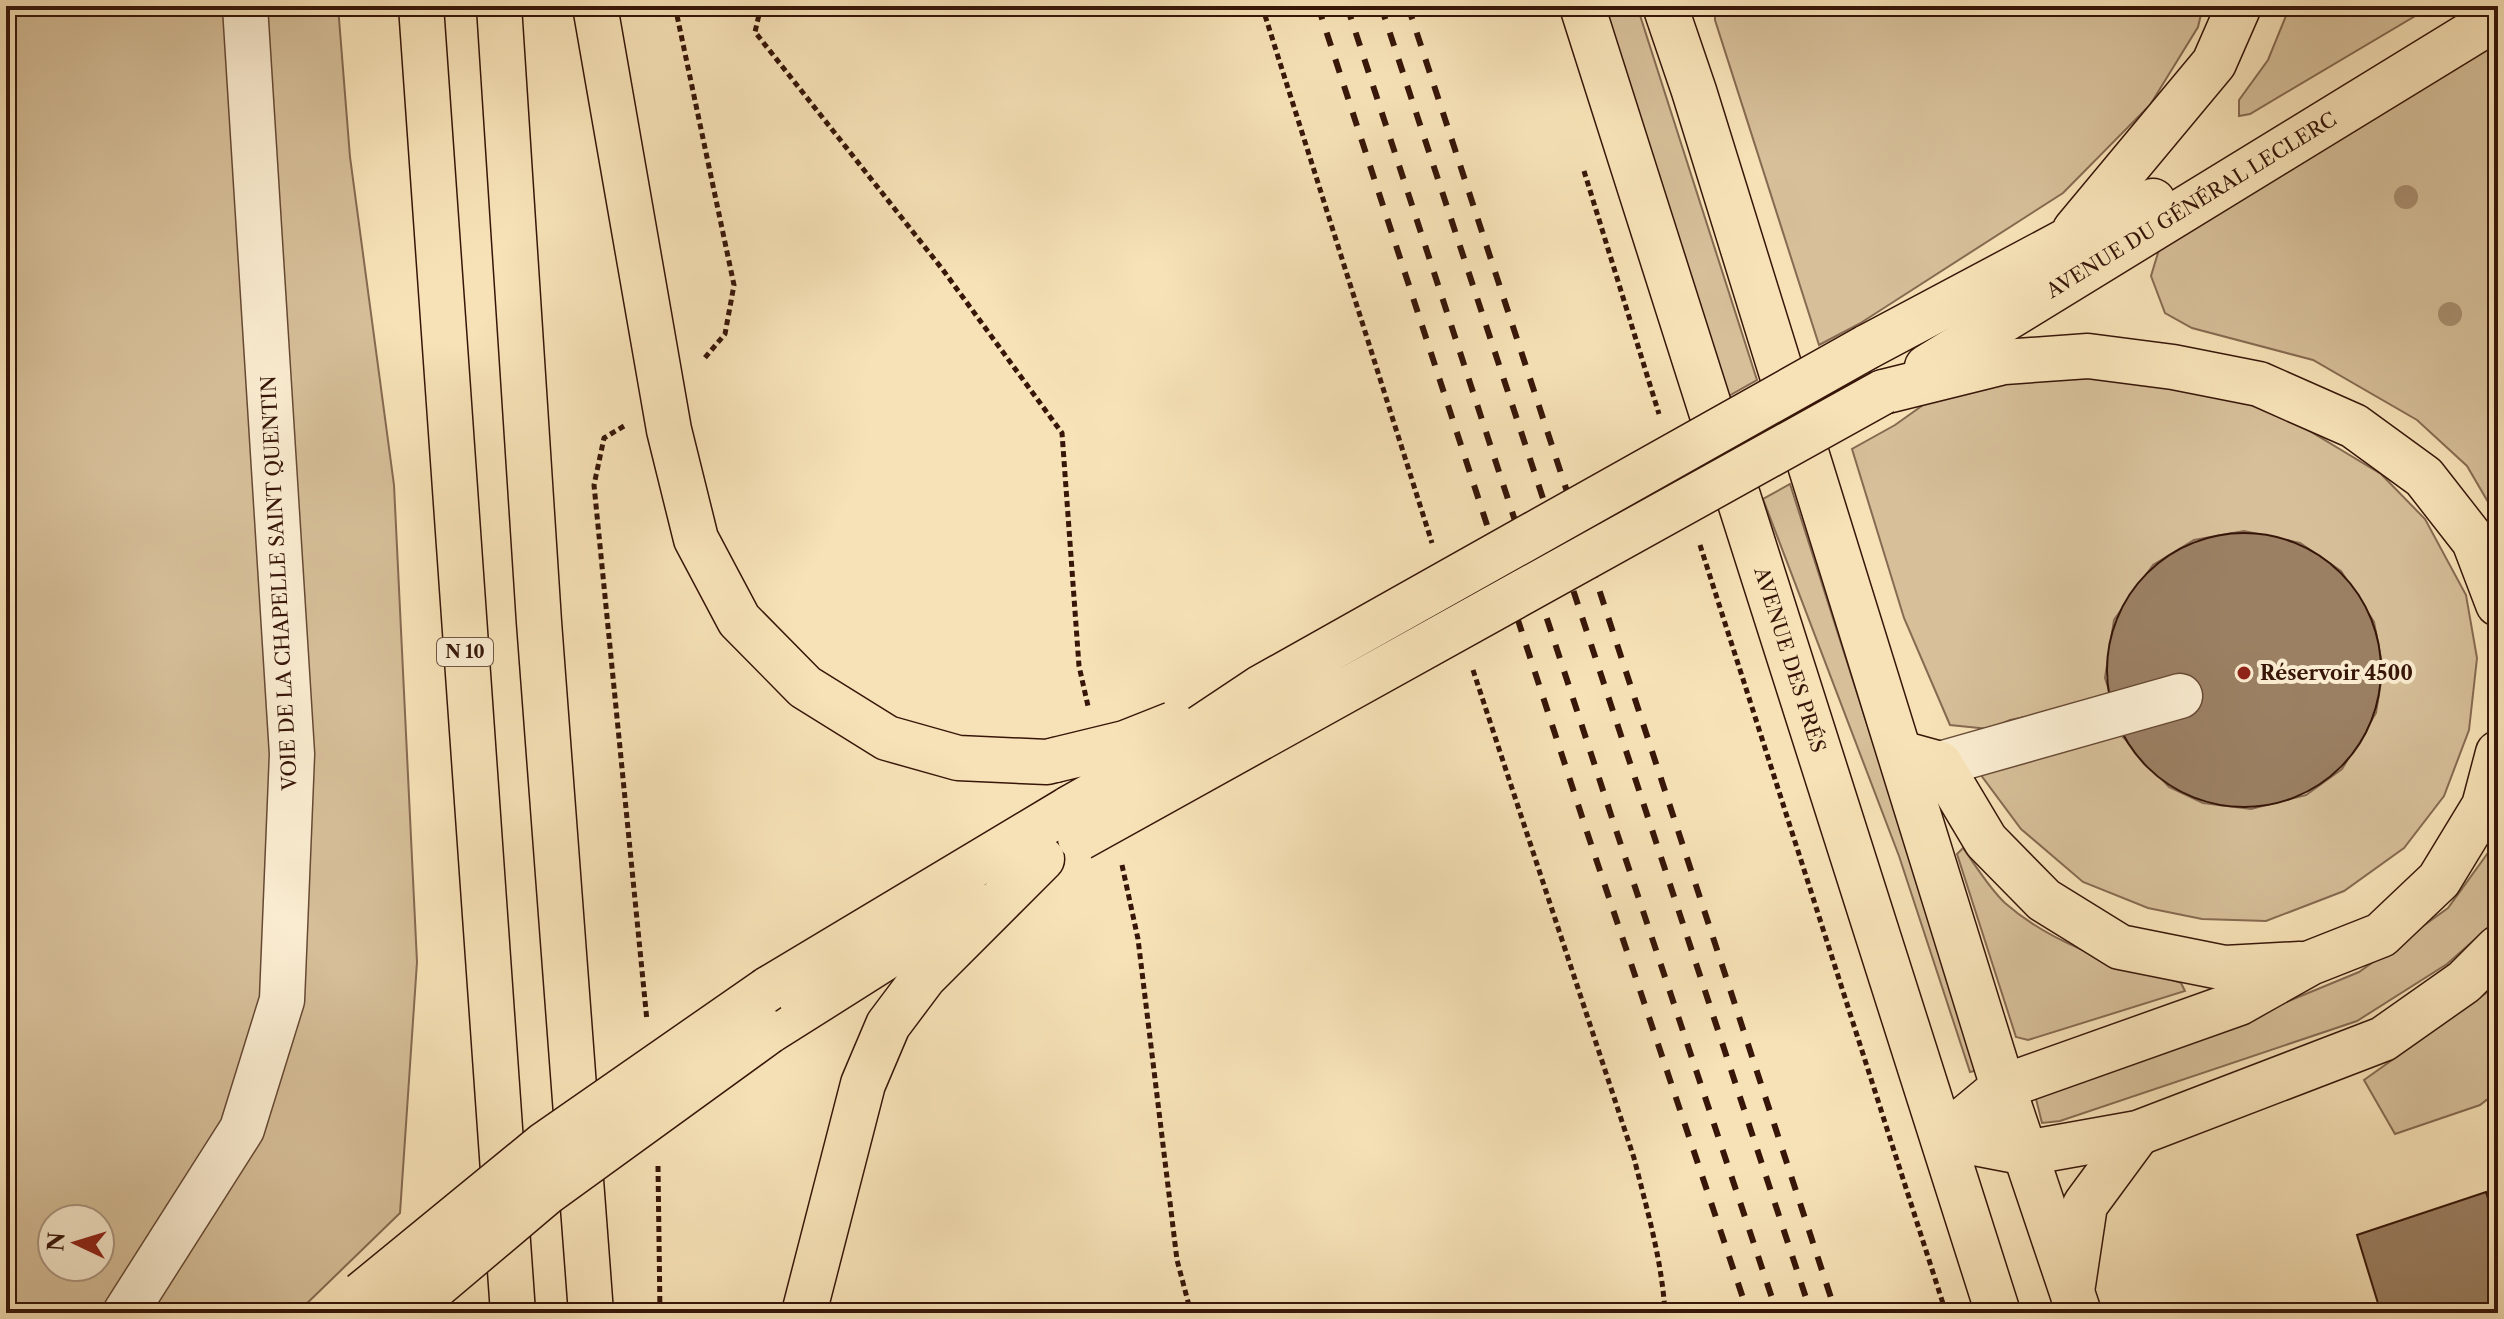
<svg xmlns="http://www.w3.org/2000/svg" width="2504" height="1319" font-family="'Libre Caslon Text',serif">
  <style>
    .green { fill: #d6bf99; stroke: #866a51; stroke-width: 2; fill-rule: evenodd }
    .building { fill: #9b8063; stroke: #371609; stroke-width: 2 }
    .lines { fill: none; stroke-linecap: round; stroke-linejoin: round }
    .minor-casing { stroke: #674934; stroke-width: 47 }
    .major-casing { stroke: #371609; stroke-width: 47 }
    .path { stroke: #371609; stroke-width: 5; stroke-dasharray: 6 4; stroke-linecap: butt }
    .minor { stroke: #faecd0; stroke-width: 44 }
    .major { stroke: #f7e2b7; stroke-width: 44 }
    .rail { stroke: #371609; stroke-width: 6; stroke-dasharray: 14 14; stroke-linecap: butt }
    .major-bridge-casing { stroke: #371609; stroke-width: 47; stroke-linecap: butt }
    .major-bridge { stroke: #f7e2b7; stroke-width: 44 }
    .tree { fill: #a88e6f }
    .poi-dot { fill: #8f2418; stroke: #faecd0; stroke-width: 3 }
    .labels { text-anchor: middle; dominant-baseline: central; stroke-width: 8; stroke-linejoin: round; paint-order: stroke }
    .shield { fill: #faecd0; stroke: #725645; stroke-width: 2 }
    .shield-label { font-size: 18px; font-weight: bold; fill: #371609 }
    .street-label { font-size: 20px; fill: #371609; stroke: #faecd0 }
    .poi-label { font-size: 20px; font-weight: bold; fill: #371609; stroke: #faecd0; text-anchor: start }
  </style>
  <rect width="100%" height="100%" fill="#f7e2b7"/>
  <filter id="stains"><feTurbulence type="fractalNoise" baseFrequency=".0025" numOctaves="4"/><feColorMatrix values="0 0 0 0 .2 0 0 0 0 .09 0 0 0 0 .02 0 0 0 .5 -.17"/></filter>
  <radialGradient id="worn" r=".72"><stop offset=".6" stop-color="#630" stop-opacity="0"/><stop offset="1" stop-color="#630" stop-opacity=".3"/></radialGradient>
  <path class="green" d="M6 6H338L350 157 394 485 417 962 400 1213 297 1313H6ZM52 1219H100V1267H52Z
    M1603 6H1637L1757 380 1725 398Z
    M1715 6H2203L2198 27 2150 105 2063 193 1859 324 1819 345 1715 20Z
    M2290 6H2432L2250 114 2239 116V100L2268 60Z
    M2498 37V519L2467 466 2417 420 2313 360 2192 328 2165 313 2151 276 2161 243Z
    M2128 375 2211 389 2293 421 2381 474 2425 519 2466 595 2477 658 2469 730 2444 796 2404 848 2344 891 2266 921 2202 919 2148 908 2083 882 2021 829 1975 767 2119 729 2122 736 2169 787 2203 803 2251 809 2306 795 2342 769 2376 713 2383 669 2374 622 2341 571 2300 543 2244 531 2194 540 2153 565 2114 620 2105 678 2112 700 2010 720 1989 729 1950 725 1904 618 1852 449 1895 425 1926 403 2011 376Z
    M1790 484 1978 1070 1970 1072 1899 856 1763 499Z
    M2498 839V919L2447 964 2357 1021 2060 1121 2042 1123 2036 1099 2042 1088 2214 1032 2359 972 2448 908Z
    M1963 848C1976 866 1989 888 2005 903 2055 947 2119 964 2181 983L2185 991 2028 1040 2016 1037 1957 854Z
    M2498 982V1091L2480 1105 2395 1134 2364 1080 2493 988Z"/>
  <path class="building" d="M2107 670a137 137 0 1 1 274 0a137 137 0 1 1-274 0Z
    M2486 1192 2498 1229V1313H2381L2357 1235Z"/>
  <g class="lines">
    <g class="minor-casing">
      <path id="minor" d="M1940 764 2180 696
        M125 1313 242 1129 282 1000 292 754 245 6"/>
    </g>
    <g class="major-casing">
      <g id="major">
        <path d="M421 6 513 1313"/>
        <path d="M499 6 539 622 591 1313"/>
        <path d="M595 6 669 430 696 539 739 620 805 687 887 738 958 758 1047 762 1055 760"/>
        <path id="s1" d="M1582 6 1998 1313"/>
        <path d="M1665 6 1694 91 2003 1087 2079 1313"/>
        <path d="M2075 230 2214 63 2239 6"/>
        <path d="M1867 347 2066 241 2153 201"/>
        <path id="s2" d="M1927 367 2498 17"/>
        <path d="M1883 392 2004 362 2088 356 2173 367 2259 384 2354 426 2424 477 2474 541 2498 604"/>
        <path d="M1900 753 1940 764 1986 841 2044 900 2120 947 2225 968 2300 964"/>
        <path d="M768 989 1070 808"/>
        <path d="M768 1032 972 903"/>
        <path d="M1943 1137 2003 1087 2239 1003 2310 963 2381 935 2439 880 2484 806 2498 753"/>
        <path d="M1943 1137 2026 1153 2138 1133 2383 1039 2464 982 2498 948"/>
        <path d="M2073 1285 2085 1205 2138 1133"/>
        <path d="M804 1313 863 1084 888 1025 924 977 1042 859"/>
      </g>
    </g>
    <path class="path" d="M675 6 734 285 725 334 703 360
      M761 6 755 32 943 270 1062 433 1079 666 1088 706
      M1262 6 1432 543
      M1584 171 1659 414
      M624 426 604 438 594 485 647 1021
      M1700 545 1946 1313
      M1473 670 1634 1158C1647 1210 1662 1260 1665 1313
      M1122 865 1138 939 1177 1260 1191 1313
      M658 1166 660 1313"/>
    <use href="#minor" class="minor"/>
    <use href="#major" class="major"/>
    <path class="rail" d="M1318 6 1586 829 1748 1313
      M1347 6 1613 821 1777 1313
      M1381 6 1811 1313
      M1408 6 1836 1313"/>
    <g class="major-bridge-casing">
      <path id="major-bridge" d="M1055 760 1125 743 1173 724
        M1070 808 1137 770 1260 688 1867 347
        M1080 838 1883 392
        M362 1294 545 1144 768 989
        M404 1313 546 1193 768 1032"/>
    </g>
    <use href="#major-bridge" class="major-bridge"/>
  </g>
  <g class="tree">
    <circle cx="2406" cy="197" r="12"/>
    <circle cx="2450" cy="314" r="12"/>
  </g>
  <circle class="poi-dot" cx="2244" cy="673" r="8"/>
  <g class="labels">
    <rect class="shield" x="437" y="638" width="56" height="28" rx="6"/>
    <g class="shield-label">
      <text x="465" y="652">N 10</text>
    </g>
    <g class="street-label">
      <text stroke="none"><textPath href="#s2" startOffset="310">AVENUE DU GÉNÉRAL LECLERC</textPath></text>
      <text transform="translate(279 583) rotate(-93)">VOIE DE LA CHAPELLE SAINT QUENTIN</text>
      <text stroke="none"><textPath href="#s1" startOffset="686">AVENUE DES PRÉS</textPath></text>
    </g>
    <g class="poi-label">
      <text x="2260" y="673">Réservoir 4500</text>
    </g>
  </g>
  <rect width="2504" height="1319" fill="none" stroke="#f7e2b7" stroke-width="32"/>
  <rect x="8" y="8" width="2488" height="1303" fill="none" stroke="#371609" stroke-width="4"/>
  <rect x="16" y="16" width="2472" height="1287" fill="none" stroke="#371609" stroke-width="2"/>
  <g transform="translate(76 1243) rotate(274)"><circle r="38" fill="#faecd0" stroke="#ac9680" stroke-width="2"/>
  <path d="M0-6L14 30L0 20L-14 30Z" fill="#8f2418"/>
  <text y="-12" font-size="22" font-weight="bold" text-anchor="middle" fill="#371609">N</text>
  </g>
  <rect width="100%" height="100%" filter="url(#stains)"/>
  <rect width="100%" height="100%" fill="url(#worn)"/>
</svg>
